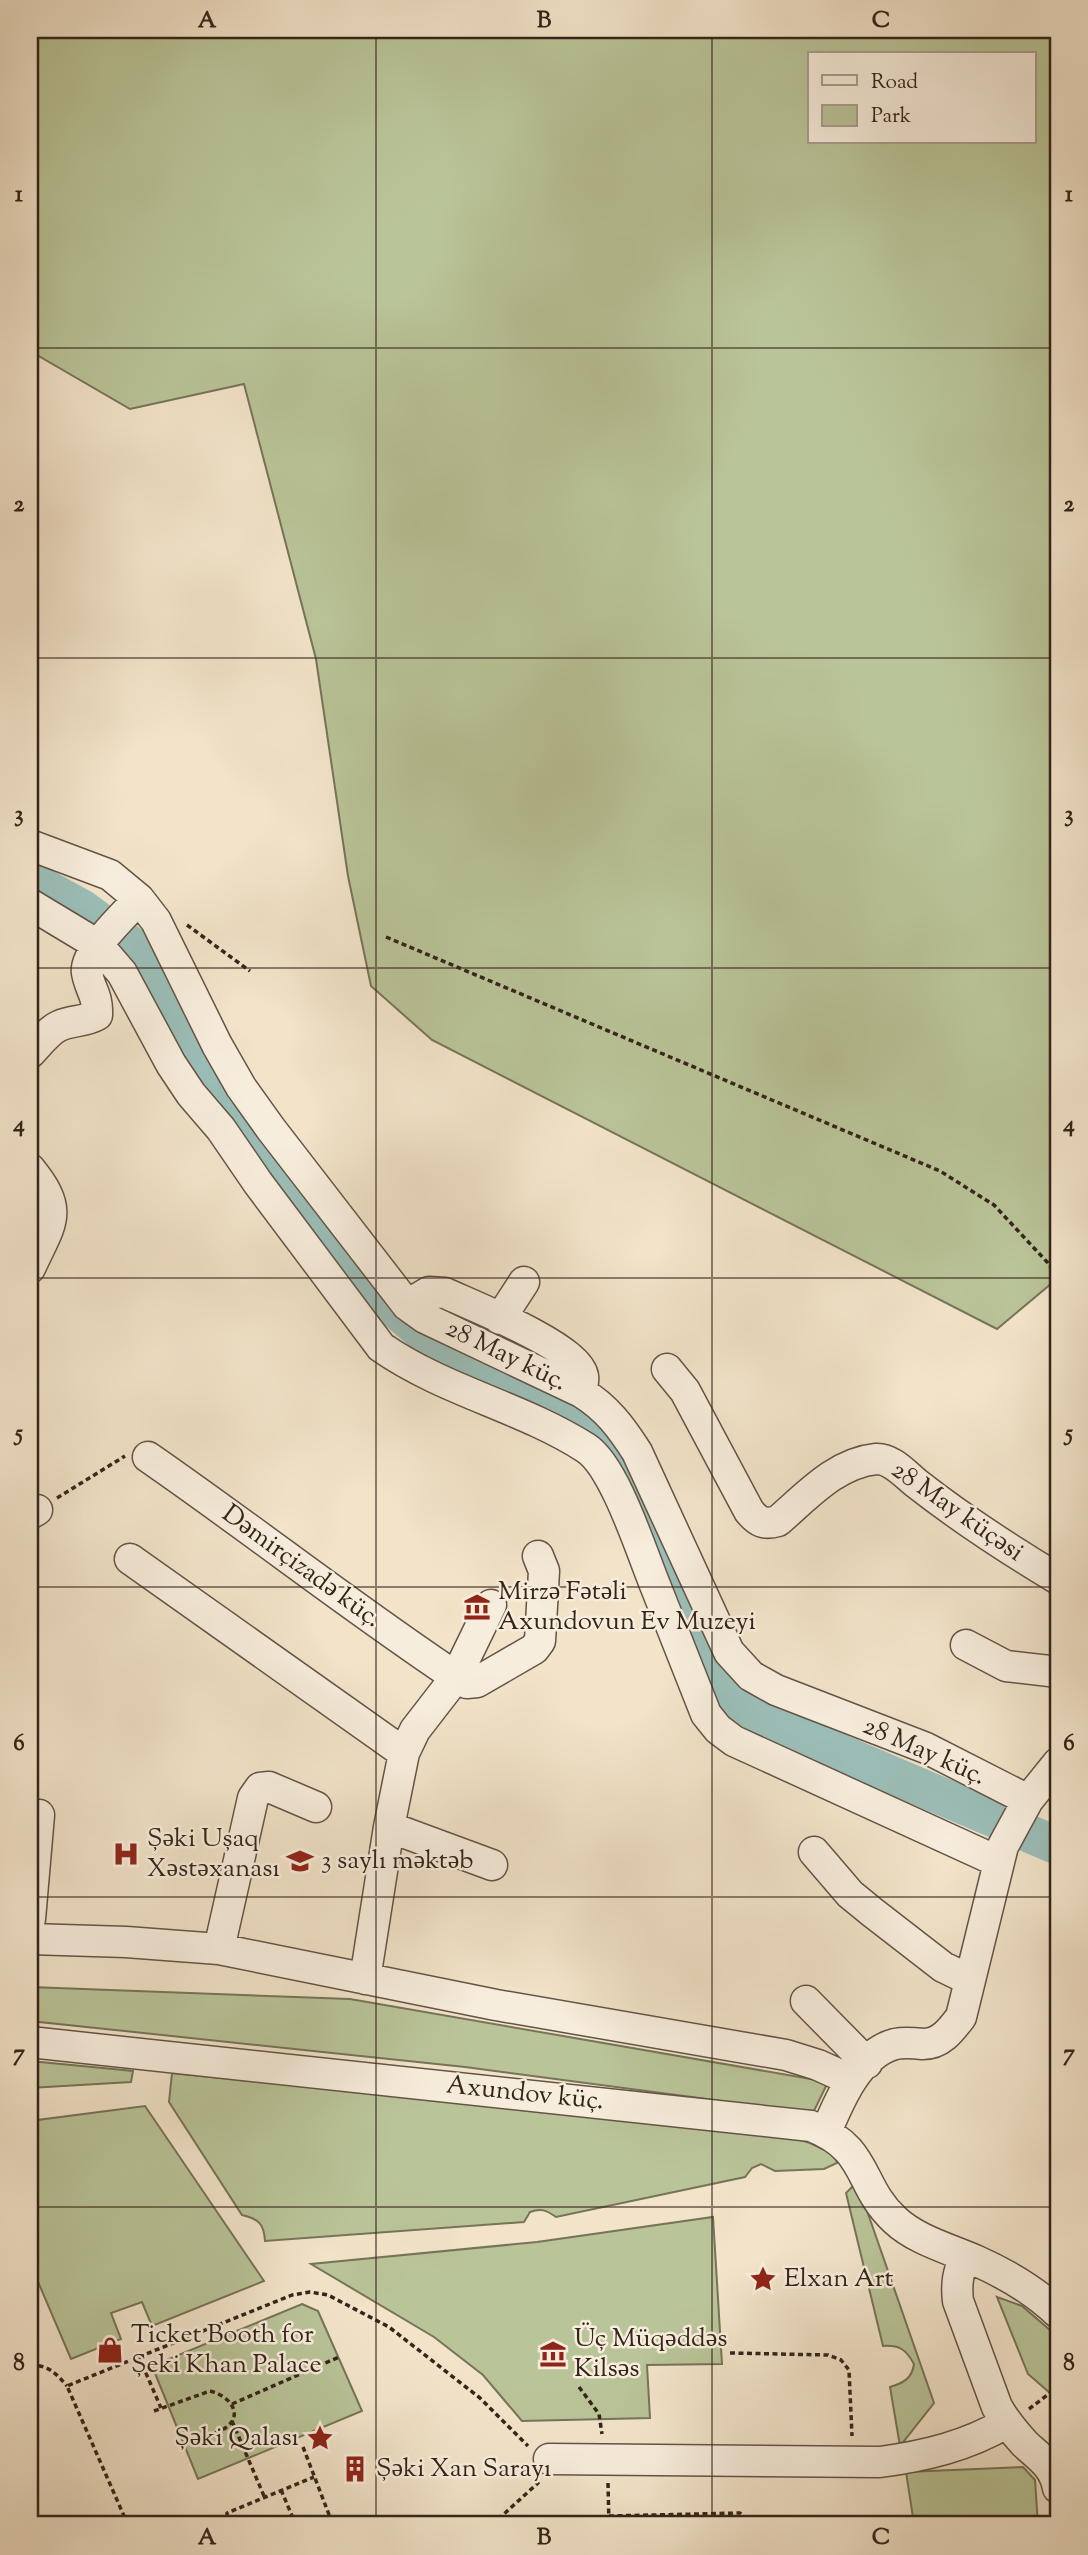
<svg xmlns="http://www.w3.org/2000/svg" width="1088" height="2555" font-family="'Sorts Mill Goudy',serif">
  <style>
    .green { fill: #b9c498; stroke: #767459; stroke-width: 2; fill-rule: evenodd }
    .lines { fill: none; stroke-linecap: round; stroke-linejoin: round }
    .river { stroke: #9bbeb8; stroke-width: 38 }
    .minor-casing { stroke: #645446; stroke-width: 33 }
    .path { stroke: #34241a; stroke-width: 3.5; stroke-dasharray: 5 3.5; stroke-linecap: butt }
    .minor { stroke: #f7eddc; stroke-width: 30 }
    .grid { fill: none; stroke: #34241a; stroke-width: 2; stroke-opacity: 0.55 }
    .labels { text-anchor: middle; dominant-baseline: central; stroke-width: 5; stroke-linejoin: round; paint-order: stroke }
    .street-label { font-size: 26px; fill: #34241a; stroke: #f7eddc }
    .poi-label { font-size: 26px; fill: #34241a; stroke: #f7eddc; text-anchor: start }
    .neatline { fill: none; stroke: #34241a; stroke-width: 2.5 }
    .grid-label { font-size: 23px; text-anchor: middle; font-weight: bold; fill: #34241a }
  </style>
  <rect width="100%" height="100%" fill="#f2e3c9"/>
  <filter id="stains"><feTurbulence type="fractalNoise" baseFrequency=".00286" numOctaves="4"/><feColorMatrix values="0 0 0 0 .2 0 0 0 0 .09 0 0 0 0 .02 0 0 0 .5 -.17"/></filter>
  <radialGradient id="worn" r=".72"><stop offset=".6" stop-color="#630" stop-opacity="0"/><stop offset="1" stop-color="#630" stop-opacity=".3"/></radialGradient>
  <path class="green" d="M30 30H1058V1278L997 1329 432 1040 371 986 348 876 316 659 244 384 130 409 30 351ZM1034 54V142H810V54Z
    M30 1987 350 1999 828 2082 813 2113 465 2067 30 2021Z
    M30 2061 133 2071 131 2082 30 2088Z
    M172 2073 782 2134 810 2143 835 2155 837 2163 824 2169 775 2171 761 2164 752 2168 745 2177 556 2217C546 2210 541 2208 530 2212L524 2222 265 2241C264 2224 259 2219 242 2215L169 2102Z
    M145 2106 264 2281 152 2326 142 2302 111 2313 121 2339 71 2359 30 2263V2121Z
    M857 2182 934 2403 900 2446 890 2387C903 2383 912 2379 914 2364 906 2349 899 2345 883 2346L846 2193Z
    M713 2217 722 2364 647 2365 650 2418 522 2421 483 2375 434 2337 311 2264 537 2242Z
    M997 2297 1022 2306 1058 2337V2400L1028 2374Z
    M302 2304 318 2311 362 2411 198 2479 152 2366Z
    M1023 2467 1035 2480 1038 2525 914 2524 906 2472Z"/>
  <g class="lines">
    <path class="river" d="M30 880 83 909 132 946 193 1051 249 1134 323 1229 379 1295 428 1337 521 1386 595 1430 634 1484 712 1668 730 1694 770 1723 1058 1846"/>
    <g class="minor-casing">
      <path id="minor" d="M30 845 110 875 139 899 156 921 217 1045 241 1087 271 1129 407 1305 425 1318 581 1392C607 1408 621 1427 637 1452L729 1652 751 1676 776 1690 926 1748 1028 1800
        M30 904 98 945 122 973 171 1064 191 1094 221 1129 258 1183 381 1347C444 1391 522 1407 586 1448 615 1467 641 1551 655 1585 672 1628 689 1671 706 1714L718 1729 734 1741 999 1862
        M30 1053C38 1045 48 1031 59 1026 72 1020 85 1022 97 1015 98 995 90 990 87 973 83 953 126 913 139 899
        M30 1169C65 1212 51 1222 30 1268
        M407 1305 429 1292 445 1293C473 1306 578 1347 583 1376 584 1381 582 1388 581 1392
        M500 1319 524 1282
        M667 1369 685 1391 749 1511C758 1522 764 1525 778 1521 807 1496 836 1463 876 1459 891 1458 905 1474 916 1483 962 1519 1008 1549 1058 1579
        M148 1457C252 1529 351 1607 456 1677L491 1605
        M30 1514 37 1510
        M130 1559 404 1753
        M966 1645 1006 1666 1058 1672
        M389 1827 492 1865
        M814 1852 850 1894 872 1912 943 1967 970 1980
        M30 1919 39 1815
        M30 1939 126 1942 219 1949 496 2005 786 2055 818 2065 851 2080
        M219 1949 253 1798 260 1788 269 1787 316 1807
        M365 1979 389 1827 404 1753 415 1730 456 1677 467 1683 477 1682 534 1649 540 1641 544 1571 538 1556
        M806 2001 867 2063
        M30 2042 811 2126C870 2149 857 2185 895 2220 916 2240 950 2249 977 2261 1006 2274 1035 2291 1058 2313
        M826 2132C839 2101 858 2054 895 2044 904 2042 914 2043 923 2044 941 2044 951 2030 961 2017L1003 1846 1028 1800 1058 1763
        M965 2257C958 2272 956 2284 958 2301L997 2407C1005 2421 1014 2432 1025 2444 1040 2458 1054 2466 1058 2488
        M549 2459 880 2462C925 2456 967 2446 1006 2423"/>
    </g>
    <path class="path" d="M187 925 250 971
      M386 937 940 1171 994 1205 1048 1263 1058 1279
      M57 1498 125 1456
      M730 2353 828 2355 841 2360 849 2370 852 2436
      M139 2357 161 2408
      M30 2365C48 2365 56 2373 67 2386
      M579 2387 599 2414 602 2434
      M232 2404 339 2357
      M1029 2409 1058 2387
      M154 2411 210 2391C231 2396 246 2417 222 2430 210 2436 196 2440 184 2445
      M232 2421 264 2496
      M303 2447 333 2525
      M608 2483 609 2525
      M281 2490 296 2525
      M609 2516 740 2513 754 2525
      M128 2525 67 2386 292 2295 310 2292 328 2295 389 2327 480 2398 528 2446
      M228 2525 227 2513 314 2477
      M492 2525 539 2482"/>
    <use href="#minor" class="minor"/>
  </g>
  <path class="grid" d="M376 30V2525M712 30V2525M30 348H1058M30 658H1058M30 968H1058M30 1278H1058M30 1587H1058M30 1897H1058M30 2207H1058"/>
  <defs>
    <g id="museum-bare" transform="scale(2.1)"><path d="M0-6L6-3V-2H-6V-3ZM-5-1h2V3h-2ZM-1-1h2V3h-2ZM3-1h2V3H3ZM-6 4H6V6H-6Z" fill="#8f2418" stroke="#f7eddc" stroke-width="2.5" paint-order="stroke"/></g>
    <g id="hospital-bare" transform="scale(2.1)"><path d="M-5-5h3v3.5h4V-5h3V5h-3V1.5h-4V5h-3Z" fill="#8f2418" stroke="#f7eddc" stroke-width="2.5" paint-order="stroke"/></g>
    <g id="school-bare" transform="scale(2.1)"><path d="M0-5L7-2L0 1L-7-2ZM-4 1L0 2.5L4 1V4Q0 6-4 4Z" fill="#8f2418" stroke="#f7eddc" stroke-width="2.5" paint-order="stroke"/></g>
    <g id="sight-bare" transform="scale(2.1)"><path d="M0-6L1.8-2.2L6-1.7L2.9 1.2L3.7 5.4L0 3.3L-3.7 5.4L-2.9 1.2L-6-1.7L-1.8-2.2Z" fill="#8f2418" stroke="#f7eddc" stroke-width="2.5" paint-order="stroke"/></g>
    <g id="shop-bare" transform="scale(2.1)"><path d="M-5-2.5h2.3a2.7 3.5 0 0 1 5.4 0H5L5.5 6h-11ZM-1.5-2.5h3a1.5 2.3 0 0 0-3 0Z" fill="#8f2418" stroke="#f7eddc" stroke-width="2.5" paint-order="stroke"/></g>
    <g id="building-bare" transform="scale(2.1)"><path d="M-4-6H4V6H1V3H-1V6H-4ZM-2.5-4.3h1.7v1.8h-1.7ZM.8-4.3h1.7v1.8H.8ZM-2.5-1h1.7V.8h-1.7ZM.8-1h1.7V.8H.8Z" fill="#8f2418" stroke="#f7eddc" stroke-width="2.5" paint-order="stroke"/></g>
  </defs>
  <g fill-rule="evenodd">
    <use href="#museum-bare" x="477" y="1607"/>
    <use href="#hospital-bare" x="126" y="1854"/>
    <use href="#school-bare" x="300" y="1861"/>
    <use href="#sight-bare" x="763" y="2279"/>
    <use href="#shop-bare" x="110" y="2350"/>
    <use href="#museum-bare" x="553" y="2354"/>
    <use href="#sight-bare" x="320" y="2438"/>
    <use href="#building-bare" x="355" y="2469"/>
  </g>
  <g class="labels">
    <g class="street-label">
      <text transform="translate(506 1356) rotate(26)">28 May küç.</text>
      <text transform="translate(957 1512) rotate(35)">28 May küçəsi</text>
      <text transform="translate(301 1567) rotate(36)">Dəmirçizadə küç.</text>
      <text transform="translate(924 1752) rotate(24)">28 May küç.</text>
      <text transform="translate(525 2094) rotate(6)">Axundov küç.</text>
    </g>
    <g class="poi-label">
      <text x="498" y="1592">Mirzə Fətəli<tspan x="498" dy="30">Axundovun Ev Muzeyi</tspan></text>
      <text x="147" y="1839">Şəki Uşaq<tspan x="147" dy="30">Xəstəxanası</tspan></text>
      <text x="321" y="1861">3 saylı məktəb</text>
      <text x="784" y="2279">Elxan Art</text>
      <text x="131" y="2335">Ticket Booth for<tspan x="131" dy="30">Şeki Khan Palace</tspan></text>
      <text x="574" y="2339">Üç Müqəddəs<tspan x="574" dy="30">Kilsəs</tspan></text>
      <text x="299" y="2438" text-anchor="end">Şəki Qalası</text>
      <text x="376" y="2469">Şəki Xan Sarayı</text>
    </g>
  </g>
  <rect width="1088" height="2555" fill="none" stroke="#f2e3c9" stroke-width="77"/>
  <rect x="808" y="52" width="228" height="91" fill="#f7eddc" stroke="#a99d8e" stroke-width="2"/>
  <rect x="822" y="75" width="35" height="10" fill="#f7eddc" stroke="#a99d8e" stroke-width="2"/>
  <text x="871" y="88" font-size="21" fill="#34241a">Road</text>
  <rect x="822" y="105" width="35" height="21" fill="#b9c498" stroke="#a99d8e" stroke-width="2"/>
  <text x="871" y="122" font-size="21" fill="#34241a">Park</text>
  <rect x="38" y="38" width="1012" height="2478" class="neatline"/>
  <g class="grid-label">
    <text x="207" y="27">A</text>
    <text x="544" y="27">B</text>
    <text x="881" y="27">C</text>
    <text x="19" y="201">1</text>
    <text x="1069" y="201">1</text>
    <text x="19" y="511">2</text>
    <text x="1069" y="511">2</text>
    <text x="19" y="821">3</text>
    <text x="1069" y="821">3</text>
    <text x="19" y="1131">4</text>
    <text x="1069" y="1131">4</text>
    <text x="19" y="1440">5</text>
    <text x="1069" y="1440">5</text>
    <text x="19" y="1750">6</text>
    <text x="1069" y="1750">6</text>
    <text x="19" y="2060">7</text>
    <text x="1069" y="2060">7</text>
    <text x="19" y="2370">8</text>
    <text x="1069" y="2370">8</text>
    <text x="207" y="2544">A</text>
    <text x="544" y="2544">B</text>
    <text x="881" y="2544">C</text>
  </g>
  <rect width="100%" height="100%" filter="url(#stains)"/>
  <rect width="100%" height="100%" fill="url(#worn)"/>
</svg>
